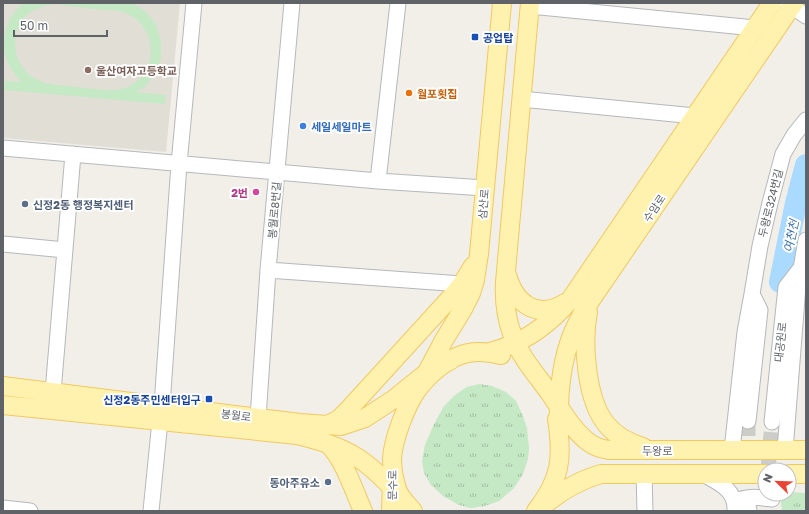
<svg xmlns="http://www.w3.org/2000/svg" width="809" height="514" font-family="'Golos Text','Noto Sans KR',sans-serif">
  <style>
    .education { fill: #e1ded6 }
    .grass { fill: url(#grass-tufts) }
    .garden { fill: #c5e8c5; fill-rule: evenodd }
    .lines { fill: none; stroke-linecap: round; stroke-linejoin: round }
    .river { stroke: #aadaff; stroke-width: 22 }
    .minor-tunnel { stroke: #ccccc8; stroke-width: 15; stroke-dasharray: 15 8; stroke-linecap: butt }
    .minor-casing { stroke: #b5b8bc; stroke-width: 17 }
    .major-casing { stroke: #f2c960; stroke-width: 20 }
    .minor { stroke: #fff; stroke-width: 15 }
    .major { stroke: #fff2af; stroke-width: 18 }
    .transit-dot { fill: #1a4fb4; stroke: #fff; stroke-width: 1.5 }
    .education-dot { fill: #8d6e63; stroke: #fff; stroke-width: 1.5 }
    .food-dot { fill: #e8710a; stroke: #fff; stroke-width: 1.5 }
    .shop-dot { fill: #3f7fe0; stroke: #fff; stroke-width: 1.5 }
    .hotel-dot { fill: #d1479c; stroke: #fff; stroke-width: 1.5 }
    .service-dot { fill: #5c6f8a; stroke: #fff; stroke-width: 1.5 }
    .labels { text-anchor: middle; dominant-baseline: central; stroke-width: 4; stroke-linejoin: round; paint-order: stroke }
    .transit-label { font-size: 11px; font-weight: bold; fill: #164399; stroke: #fff; text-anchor: start }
    .education-label { font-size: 11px; font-weight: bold; fill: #785e54; stroke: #fff; text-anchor: start }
    .food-label { font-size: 11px; font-weight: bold; fill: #c56008; stroke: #fff; text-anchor: start }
    .shop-label { font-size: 11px; font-weight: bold; fill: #366cbe; stroke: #fff; text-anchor: start }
    .hotel-label { font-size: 11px; font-weight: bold; fill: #b23c85; stroke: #fff; text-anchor: end }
    .street-label { font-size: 11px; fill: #5f6368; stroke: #fff }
    .service-label { font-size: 11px; font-weight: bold; fill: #4e5e75; stroke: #fff; text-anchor: start }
    .water-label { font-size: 12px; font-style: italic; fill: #4174aa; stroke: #fff }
  </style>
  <defs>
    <pattern id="grass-tufts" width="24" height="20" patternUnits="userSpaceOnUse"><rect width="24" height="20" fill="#c5e8c5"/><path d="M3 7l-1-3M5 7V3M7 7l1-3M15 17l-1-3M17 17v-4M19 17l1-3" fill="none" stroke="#a3c0a4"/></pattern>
  </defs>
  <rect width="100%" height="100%" fill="#f1efe8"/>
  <path class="education" d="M3 3H180L166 152 3 138Z"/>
  <path class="grass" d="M479 384 492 386 506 392 516 401 523 416 527 428 529 448 528 459 523 474 514 488 499 501 485 506 471 508 459 505 443 496 431 485 424 473 422 461 425 445 433 426 444 406 455 395 467 387Z
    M789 492 806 493V511H782L780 494H789Z"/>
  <path class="garden" d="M24 3H132L145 11 156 24 161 41V58L155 74 144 88 135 92 166 95 165 104 4 90 5 81 22 82C19 78 14 75 12 70 0 52 2 28 15 12 17 8 21 6 24 3ZM53 4C70 6 86 8 102 10 108 10 116 10 123 12 127 13 133 17 136 19 157 37 156 72 130 86 122 90 113 91 104 90 91 89 79 87 67 86 58 85 47 85 38 80 13 69 7 32 28 14 36 8 44 6 53 4Z"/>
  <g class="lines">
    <path class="river" d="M780 282 796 203 806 165"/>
    <path class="minor-tunnel" d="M748 421V505
      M768 470 772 422"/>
    <g class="minor-casing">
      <path id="minor" d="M787 3 806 16
        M530 6 755 28
        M521 99 695 116
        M3 148 378 181 485 188
        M378 181 398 3
        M3 244 65 250
        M268 270 462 284
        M53 392 73 154
        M162 405 179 164 194 3
        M258 418 268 270 292 3
        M748 421 760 310 752 294 760 246 770 203 783 154 794 135 806 120
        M772 422 786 287 800 269
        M732 450 745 332 752 294
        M785 450 798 286 806 240
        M644 473 645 511
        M703 474C715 481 730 487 734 501 735 504 735 508 735 511
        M734 501C749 496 756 497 772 499
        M748 505 749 511
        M3 508 30 511
        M151 511 160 421"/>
    </g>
    <g class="major-casing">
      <path id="major" d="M530 3 505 282C504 300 506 317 512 334 520 357 537 375 551 395 562 411 572 429 587 441 593 446 601 449 609 450H806
        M507 275C515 304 537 320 565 303
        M588 312C582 342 586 401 607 425 616 436 630 443 643 447
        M490 352C521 344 549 325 570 300L772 3
        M426 374 444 340 463 309 471 293 475 280 479 254 489 144 502 3
        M3 386 300 423 341 426 365 418 394 399 425 374 451 360
        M3 405 297 435C318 440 340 446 358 458 375 469 389 484 402 499
        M328 425 339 419 349 409 453 295 462 284 473 266
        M559 431C558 399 560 365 572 335 575 327 580 319 584 310L794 3
        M328 444C344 459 354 491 363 511
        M789 474H806
        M544 505C561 491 580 480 601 474H765
        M391 511 392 482
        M413 511C407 504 400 498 397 489 394 479 392 469 392 459 393 439 406 406 417 390 429 374 448 357 468 353 479 351 490 352 501 355
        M536 511C561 479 563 458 557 419"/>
    </g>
    <use href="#minor" class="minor"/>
    <use href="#major" class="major"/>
  </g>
  <g class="transit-dot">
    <rect x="471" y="33" width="8" height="8" rx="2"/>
    <rect x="205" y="395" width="8" height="8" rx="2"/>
  </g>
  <circle class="education-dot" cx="88" cy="70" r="4"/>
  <circle class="food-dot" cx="409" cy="93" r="4"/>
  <circle class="shop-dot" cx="303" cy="126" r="4"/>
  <circle class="hotel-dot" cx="256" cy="192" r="4"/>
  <g class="service-dot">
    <circle cx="25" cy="204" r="4"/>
    <circle cx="328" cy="482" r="4"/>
  </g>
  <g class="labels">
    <g class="transit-label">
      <text x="483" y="37">공업탑</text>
      <text x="201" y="399" text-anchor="end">신정2동주민센터입구</text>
    </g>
    <g class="education-label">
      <text x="96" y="70">울산여자고등학교</text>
    </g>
    <g class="food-label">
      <text x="417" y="93">월포횟집</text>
    </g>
    <g class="shop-label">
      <text x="311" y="126">세일세일마트</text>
    </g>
    <g class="hotel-label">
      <text x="248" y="192">2번</text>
    </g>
    <g class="street-label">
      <text transform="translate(770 203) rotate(-76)">두왕로324번길</text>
      <text transform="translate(483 204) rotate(-85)">삼산로</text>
      <text transform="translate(654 208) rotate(-56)">수암로</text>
      <text transform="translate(274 210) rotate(-85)">봉월로8번길</text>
      <text transform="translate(780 342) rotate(-84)">대공원로</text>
      <text transform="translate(236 415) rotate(7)">봉월로</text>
      <text x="657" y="450">두왕로</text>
      <text transform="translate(392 485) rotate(-89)">문수로</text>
    </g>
    <g class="service-label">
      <text x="33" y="204">신정2동 행정복지센터</text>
      <text x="320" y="482" text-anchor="end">동아주유소</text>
    </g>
    <g class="water-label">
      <text transform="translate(791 236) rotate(-78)">여천천</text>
    </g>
  </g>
  <rect width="809" height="514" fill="none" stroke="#5f6368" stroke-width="8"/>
  <g transform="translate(777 482) rotate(293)"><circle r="19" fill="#ffffff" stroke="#bfc1c3"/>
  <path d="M0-3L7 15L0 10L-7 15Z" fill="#ea4335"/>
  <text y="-6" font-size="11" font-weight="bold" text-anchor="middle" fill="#5f6368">N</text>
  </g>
  <path d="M14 30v6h93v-6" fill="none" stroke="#5f6368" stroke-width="2"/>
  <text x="20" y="30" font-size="12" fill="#5f6368" stroke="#ffffff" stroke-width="3" paint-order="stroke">50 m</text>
</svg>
